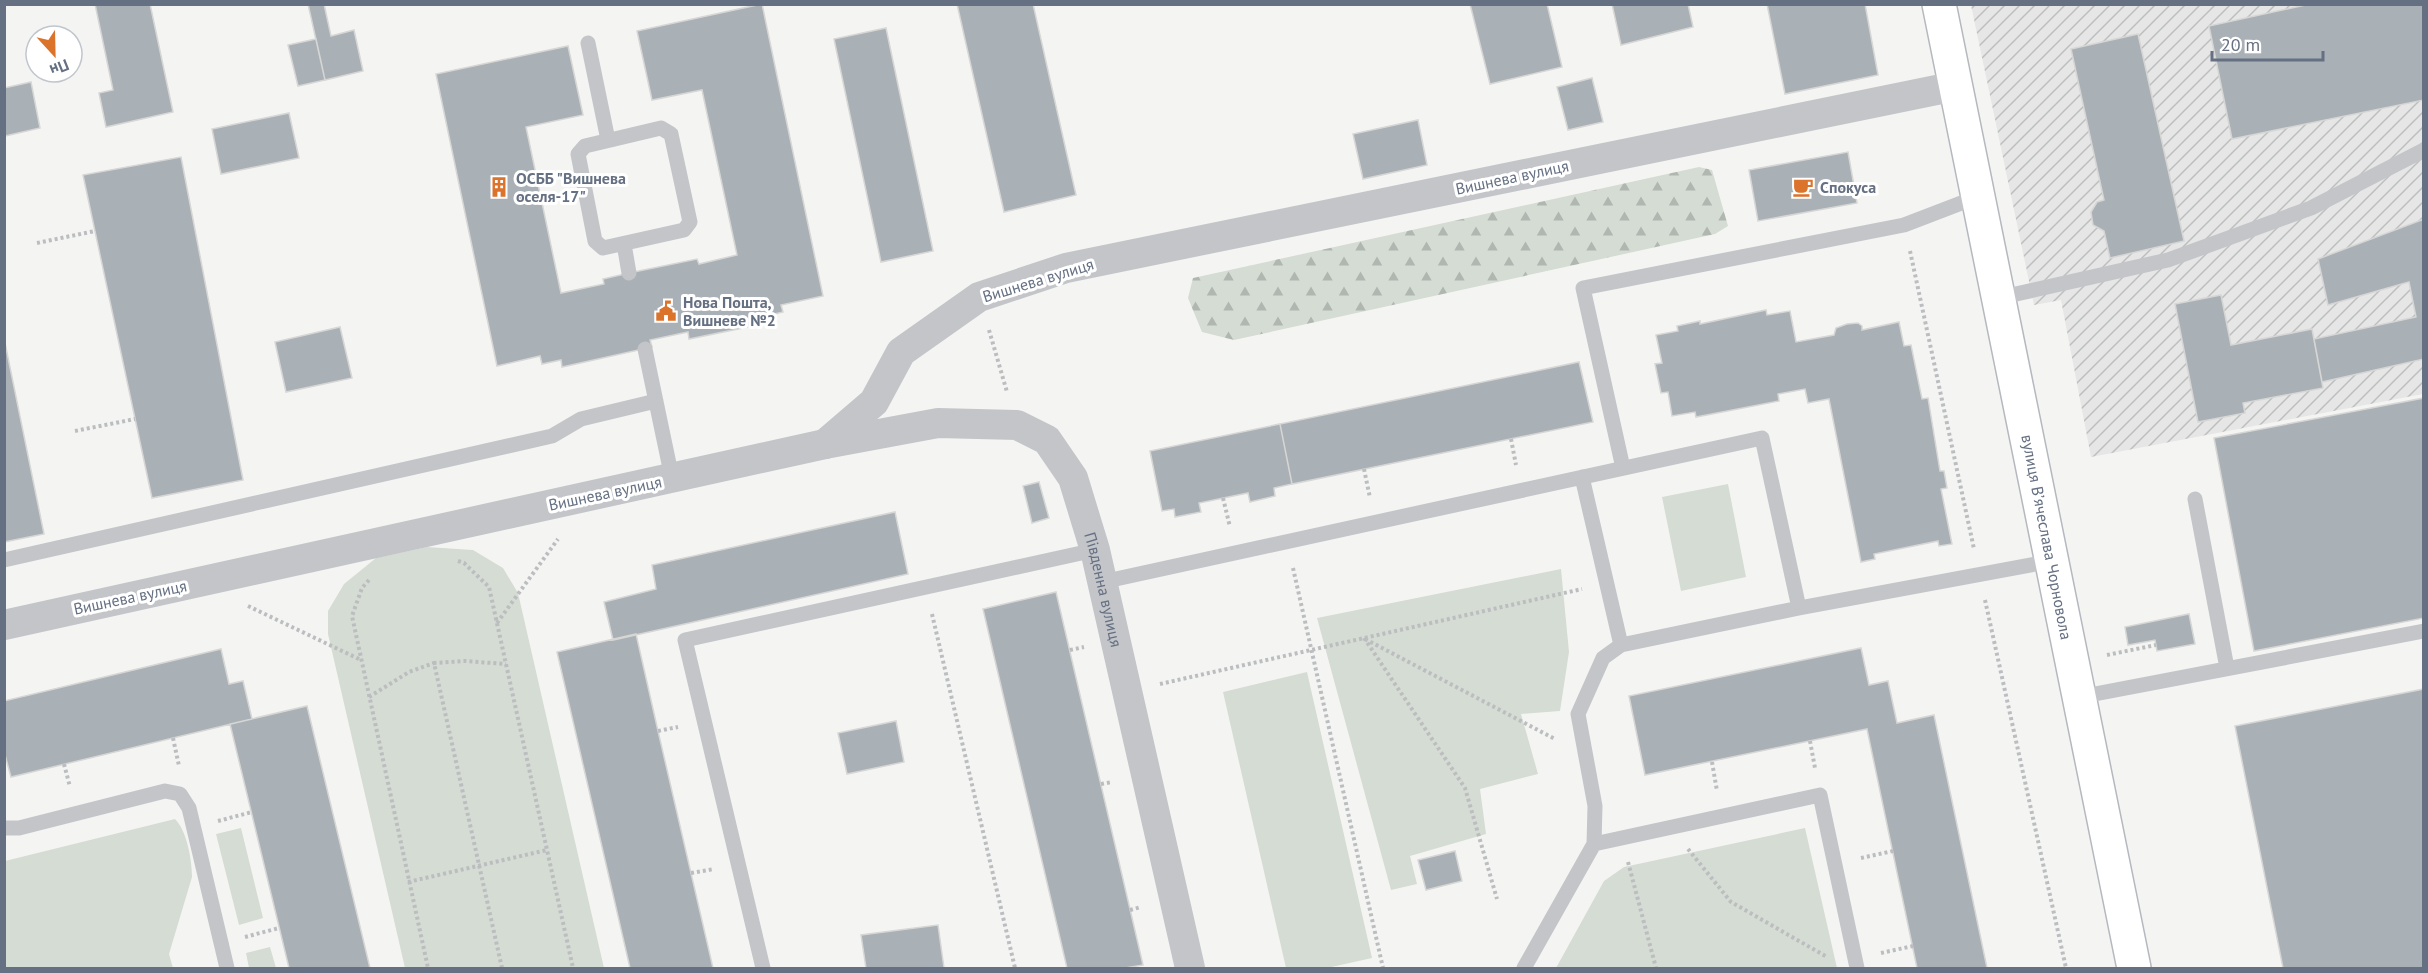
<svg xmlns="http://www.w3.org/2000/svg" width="2428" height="973" font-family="'PT Sans',sans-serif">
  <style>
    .industrial { fill: url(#industrial-furrows) }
    .green { fill: #d5dcd3 }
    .forest { fill: url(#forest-firs) }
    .building { fill: #a9b0b6; stroke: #d6d6d4; stroke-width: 1.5 }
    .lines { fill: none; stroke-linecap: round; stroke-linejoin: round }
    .secondary-casing { stroke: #b5b8be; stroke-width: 36 }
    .path { stroke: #bcbdc0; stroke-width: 4; stroke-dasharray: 3 3; stroke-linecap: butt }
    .lane { stroke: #c3c5c9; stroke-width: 15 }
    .street { stroke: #c3c5c9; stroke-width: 30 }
    .secondary { stroke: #fff; stroke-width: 33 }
    .labels { text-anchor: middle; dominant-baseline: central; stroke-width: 6; stroke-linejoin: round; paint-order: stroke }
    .street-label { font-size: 16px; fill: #657082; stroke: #fff }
    .poi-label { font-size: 16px; font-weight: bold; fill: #657082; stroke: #fff; text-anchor: start }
  </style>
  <defs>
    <pattern id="industrial-furrows" width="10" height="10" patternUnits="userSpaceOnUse" patternTransform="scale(1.5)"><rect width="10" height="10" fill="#e5e6e5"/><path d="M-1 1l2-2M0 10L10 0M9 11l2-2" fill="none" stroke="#bdbfbf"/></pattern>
    <pattern id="forest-firs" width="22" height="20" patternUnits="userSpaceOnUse" patternTransform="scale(1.5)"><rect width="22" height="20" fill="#d5dcd3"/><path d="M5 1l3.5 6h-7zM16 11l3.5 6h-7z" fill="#b0b7b1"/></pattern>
  </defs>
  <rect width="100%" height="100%" fill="#f4f5f2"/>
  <path class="industrial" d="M1971 5H2423V394L2091 457 2061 300 2034 305Z"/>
  <path class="green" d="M1728 484 1746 577 1681 591 1662 497Z
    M427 547 473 550 503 568 518 593 604 968H405L328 634V611L344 584 376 558Z
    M1561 569 1569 652 1560 711 1521 714 1538 774 1480 789 1486 834 1410 856 1417 884 1391 890 1317 618Z
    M1307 672 1372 958 1327 968H1286L1223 692Z
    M175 819C187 831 192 860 192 877L169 954 173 968H5V861Z
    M241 828 263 918 239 925 216 834Z
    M1805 828 1837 968H1556L1604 881 1624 867Z
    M270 947 276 968H249L246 953Z"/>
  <path class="forest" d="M1699 167 1712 170 1728 226 1715 234 1234 340 1202 332 1188 298 1193 278Z"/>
  <path class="building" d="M95 4H150L173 112 106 127 99 93 113 90Z
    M308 4H324L331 36 354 30 363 71 325 80Z
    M762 4 823 296 781 305 783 312 766 316 767 323 689 339 688 332 650 340 652 347 562 367 561 360 542 364 540 356 497 366 436 74 568 46 583 115 526 127 561 293 604 284 603 279 629 273 697 259 699 264 737 255 702 90 652 100 637 31Z
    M957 4H1033L1076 195 1004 212Z
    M1470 4H1547L1562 67 1490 84Z
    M1612 4H1688L1693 27 1621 45Z
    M1767 4H1865L1878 75 1785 94Z
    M2310 4H2424V100L2232 139 2209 26Z
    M886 28 933 251 881 262 834 39Z
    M2138 34 2184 241 2110 258 2104 231 2093 225 2091 212 2097 202 2104 200 2071 49Z
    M316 39 325 80 298 86 288 45Z
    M1592 78 1603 122 1568 130 1557 87Z
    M31 82 40 128 5 136 4 88Z
    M289 113 299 158 221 174 212 129Z
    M1418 120 1427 165 1363 179 1353 134Z
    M1848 152 1857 203 1758 221 1749 170Z
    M181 157 243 480 152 498 83 175Z
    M2424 219V359L2322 382 2314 339 2416 317 2409 282 2328 305 2318 259Z
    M2221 295 2231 345 2312 329 2323 388 2243 403 2245 413 2198 422 2175 304Z
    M1766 310 1767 315 1790 311 1796 342 1834 335 1836 328 1847 324 1858 323 1862 326V330L1899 322 1904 346 1911 345 1922 399 1928 398 1940 471H1944L1947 488 1941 489 1952 544 1939 546 1938 541 1874 554 1875 559 1861 562 1829 399 1808 403 1805 389 1778 394 1779 401 1696 417 1695 412 1672 416 1668 392 1661 393 1655 364 1662 363 1656 335 1678 331 1677 326 1700 321V324Z
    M340 327 352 378 286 392 275 342Z
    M4 338 44 534 4 542Z
    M1579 362 1593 422 1292 484 1280 424Z
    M2424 398V618L2254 651 2214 438Z
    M1280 424 1292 484 1274 488 1275 496 1250 502 1248 493 1199 503 1201 512 1175 517 1174 509 1162 511 1150 451Z
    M1039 482 1049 518 1032 523 1023 486Z
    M895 512 908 574 613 640 604 602 656 589 652 565Z
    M1056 592 1143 965 1125 968H1067L983 609Z
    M2189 614 2195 644 2157 651 2155 640 2128 645 2125 627Z
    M636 634 658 731 713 968H630L557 652Z
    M1861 648 1869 685 1888 681 1897 723 1934 715 1987 968H1917L1867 729 1645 775 1629 696Z
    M221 649 229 684 243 681 252 719 11 777 4 751V701Z
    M2424 689V968H2283L2235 726Z
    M307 706 370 968H289L230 724Z
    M896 721 904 762 847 774 838 733Z
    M1455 851 1462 881 1426 890 1418 860Z
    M938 925 944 968H866L861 935Z"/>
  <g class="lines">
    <g class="secondary-casing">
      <path id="secondary" d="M1939 4 2134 968"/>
    </g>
    <path class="path" d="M37 243 95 231
      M1910 251 1974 549
      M989 330 1007 392
      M75 431 135 419
      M1511 439 1516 465
      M1364 469 1370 498
      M1223 498 1230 527
      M458 561 464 563 489 587 573 968
      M1293 568 1383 968
      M369 580 362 588 352 616 428 968
      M1985 600 2066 968
      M248 606 361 660
      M932 614 1015 968
      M497 623 558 539
      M1364 638 1465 788 1497 899
      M1365 639 1555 739
      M1070 650 1084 647
      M2107 655 2156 645
      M1160 684 1582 589
      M369 697 409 672 434 663
      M658 731 678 727
      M173 738 179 766
      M1810 741 1815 768
      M1712 762 1717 791
      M64 764 70 787
      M1101 784 1112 782
      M218 821 252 812
      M1688 849 1731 902 1827 957
      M1861 858 1893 851
      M1628 862 1656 968
      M691 873 714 869
      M408 882 547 850
      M1130 910 1141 907
      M245 937 279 928
      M1881 953 1913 946
      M502 968 434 663 465 661 506 664"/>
    <path class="lane" d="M588 43 608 140
      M661 128 671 134 690 222 684 230 603 248 595 241 578 154 585 146Z
      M624 244 629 273
      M1998 298 2168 260 2311 208 2424 150
      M645 349 672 478
      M1623 468 1583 288 1904 225 1977 197
      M1582 477 1621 645
      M2195 499 2227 668
      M4 560 552 436 581 419 656 401
      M1102 582 1762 438 1799 608
      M2079 697 2424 631
      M4 828H19L165 791 180 794 189 808 227 968
      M1594 844 1820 795 1857 968
      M763 968 685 640 1095 550
      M1524 968 1594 844 1595 806 1578 714 1603 658 1621 645 1799 608 2052 561"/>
    <g class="street">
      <path d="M825 444 874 402 901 352 979 297 1066 268 1956 86"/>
      <path id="s1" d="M4 625 825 444 938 423 1017 425 1047 440 1073 478 1095 550 1190 968"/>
    </g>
    <use href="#secondary" class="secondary"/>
  </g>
  <defs>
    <g id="building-bare" transform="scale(1.62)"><path d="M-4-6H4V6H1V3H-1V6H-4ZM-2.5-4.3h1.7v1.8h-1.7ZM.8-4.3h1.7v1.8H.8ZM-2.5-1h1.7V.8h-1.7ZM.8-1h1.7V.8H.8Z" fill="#dc732b" stroke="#fff" stroke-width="2.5" paint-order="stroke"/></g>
    <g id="cafe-bare" transform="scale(1.62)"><path d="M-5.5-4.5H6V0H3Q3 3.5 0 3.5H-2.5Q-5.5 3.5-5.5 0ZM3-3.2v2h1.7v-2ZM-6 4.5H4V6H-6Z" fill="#dc732b" stroke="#fff" stroke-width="2.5" paint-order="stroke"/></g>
    <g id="civic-bare" transform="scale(1.62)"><path d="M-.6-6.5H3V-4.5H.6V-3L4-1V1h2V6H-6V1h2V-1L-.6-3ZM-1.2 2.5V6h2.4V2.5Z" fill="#dc732b" stroke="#fff" stroke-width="2.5" paint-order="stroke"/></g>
  </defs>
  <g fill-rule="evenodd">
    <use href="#building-bare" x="499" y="187"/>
    <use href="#cafe-bare" x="1803" y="187"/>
    <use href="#civic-bare" x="666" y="311"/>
  </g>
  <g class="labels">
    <g class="street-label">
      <text transform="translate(1512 177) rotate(-12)">Вишнева вулиця</text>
      <text transform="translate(1038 280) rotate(-17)">Вишнева вулиця</text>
      <text transform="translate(605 493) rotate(-12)">Вишнева вулиця</text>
      <text transform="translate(2047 537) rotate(79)">вулиця Вʼячеслава Чорновола</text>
      <text stroke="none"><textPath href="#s1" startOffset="1230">Південна вулиця</textPath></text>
      <text transform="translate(130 597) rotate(-12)">Вишнева вулиця</text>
    </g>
    <g class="poi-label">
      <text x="516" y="178">ОСББ "Вишнева<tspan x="516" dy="18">оселя-17"</tspan></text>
      <text x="1820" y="187">Спокуса</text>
      <text x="683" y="302">Нова Пошта,<tspan x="683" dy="18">Вишневе №2</tspan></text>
    </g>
  </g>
  <rect width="2428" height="973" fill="none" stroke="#657082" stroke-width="12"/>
  <g transform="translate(54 54) rotate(158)"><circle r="28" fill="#ffffff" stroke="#c1c6cd" stroke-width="1.5"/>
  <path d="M0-4.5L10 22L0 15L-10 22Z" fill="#dc732b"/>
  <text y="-9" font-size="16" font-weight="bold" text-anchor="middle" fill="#657082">Пн</text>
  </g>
  <path d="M2212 51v9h111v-9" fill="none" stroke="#657082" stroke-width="3"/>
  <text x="2221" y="51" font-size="18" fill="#657082" stroke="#ffffff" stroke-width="4.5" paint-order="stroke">20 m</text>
</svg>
